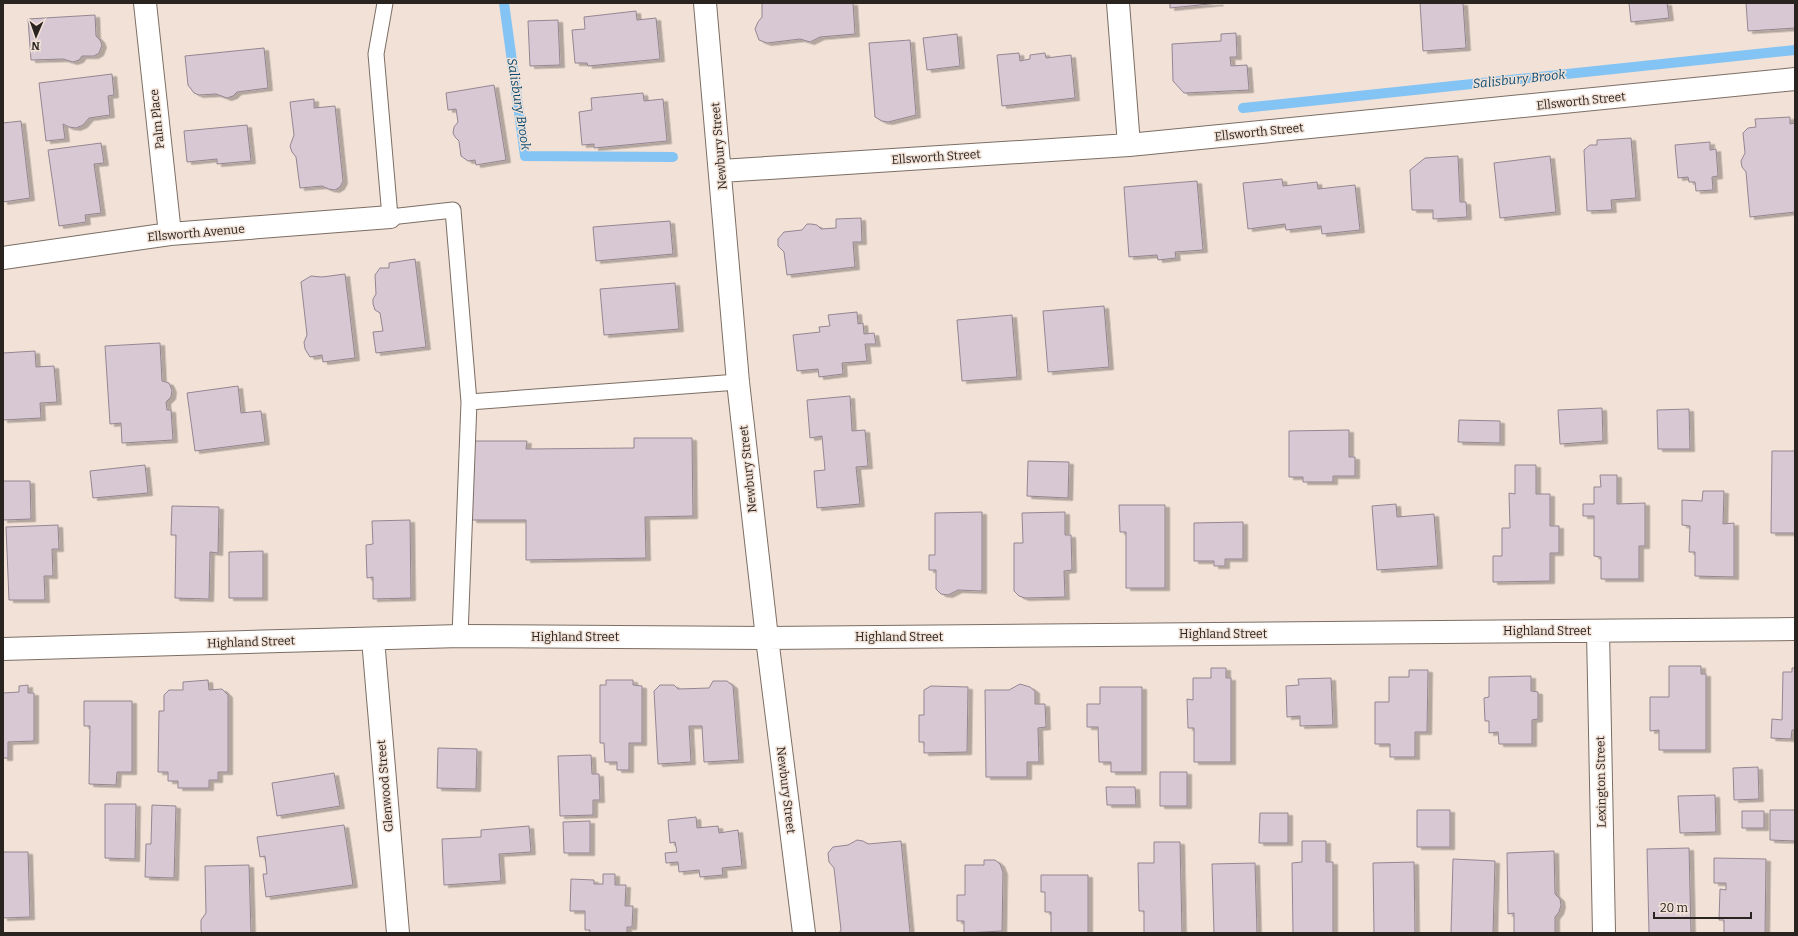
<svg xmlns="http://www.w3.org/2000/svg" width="1798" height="936" font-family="Bitter,serif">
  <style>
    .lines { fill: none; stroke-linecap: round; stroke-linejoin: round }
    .stream { stroke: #84c4f5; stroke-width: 10 }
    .building { fill: #d8c8d4; stroke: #948691; filter: url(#shadow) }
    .lane-casing { stroke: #7c6e64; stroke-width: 17 }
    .street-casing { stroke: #7c6e64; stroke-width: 24 }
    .lane { stroke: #fff; stroke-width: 15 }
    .street { stroke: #fff; stroke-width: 22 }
    .labels { text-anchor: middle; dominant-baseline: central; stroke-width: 3; stroke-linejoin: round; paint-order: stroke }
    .street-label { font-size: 12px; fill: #2a2420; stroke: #f1e1d6 }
    .water-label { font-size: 13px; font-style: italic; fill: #0a4b73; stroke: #f1e1d6 }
  </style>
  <defs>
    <filter id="shadow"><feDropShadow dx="4.5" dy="2.5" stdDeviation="0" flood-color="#0004"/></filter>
  </defs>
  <rect width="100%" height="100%" fill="#f1e1d6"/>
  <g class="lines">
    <path class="stream" d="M504 3 525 156 673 157
      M1243 108 1795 50"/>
  </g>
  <path class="building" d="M762 3H853L855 34 820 37 810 42 800 39 767 43 759 40 755 29 758 22 762 17Z
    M1170 3H1219L1170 8Z
    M1420 3H1463L1466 48 1423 51Z
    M1629 3H1667L1669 18 1631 22Z
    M1746 3H1795V28L1748 31Z
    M636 11 637 20 656 18 660 59 588 66 587 63H575L572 30 585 29 584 17Z
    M95 15 96 36 100 40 102 45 99 53 94 56H82L79 60 73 62 63 59 31 60 28 19Z
    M558 20 560 65 530 66 528 21Z
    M1236 33 1237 57H1230L1231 66 1247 65 1249 90 1184 93 1173 81 1172 44 1221 41V34Z
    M957 34 960 66 927 70 923 38Z
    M910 40 916 115 888 122 882 121 875 117 869 43Z
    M264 48 268 88 237 92 233 96 227 98 216 94 199 95 194 93 188 85 185 56Z
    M1019 53 1020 61 1030 59V55L1045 53 1046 58 1071 55 1075 98 1002 106 997 55Z
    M112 74 114 95 108 96 110 115 89 118 83 125 76 128 69 127 63 124 65 139 46 141 39 83Z
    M494 85 506 160 476 165 475 160 468 161 461 156 459 141 455 137 453 133 454 127 458 122 456 109 448 110 446 93Z
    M643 93 644 101 663 99 667 141 594 148V144L582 145 579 112 592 110 591 98Z
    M314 99V108L335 106 343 181 340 187 335 190 329 189 322 186 300 188 296 157 292 152 290 146 294 135 290 102Z
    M1790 117V124L1795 123V212L1750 217 1746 172 1742 167 1741 161 1745 153 1743 133 1748 128 1756 127 1755 119Z
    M21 121 30 198 3 202V123Z
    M247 125 251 161 217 164V159L187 162 184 131Z
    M1631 138 1636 198 1611 200 1612 210 1587 211 1584 150 1590 145H1597V140Z
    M1710 142V150L1716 149 1718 176 1712 177 1713 190 1696 191 1695 182H1689L1688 177 1678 178 1675 145Z
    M101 143 104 163 94 164 101 213 85 215 86 222 59 226 48 150Z
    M1458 156 1460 202H1466L1467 217 1433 219V210H1412L1410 170 1425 158Z
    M1550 156 1556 212 1500 218 1494 163Z
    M1282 179 1283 186 1317 182 1318 189 1355 185 1360 230 1322 234 1321 226 1286 230 1285 224 1248 229 1243 183Z
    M1197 181 1203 250 1175 252 1176 258 1158 260 1157 255 1129 257 1124 187Z
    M861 218 862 242H853L855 267 787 275 784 252 778 246V239L784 232 802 230 807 224H811L817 225 821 229 836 228V219Z
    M670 221 673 254 596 261 593 227Z
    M415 259 426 347 376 353 373 332 383 331 380 313 375 310 373 304V299L376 294 375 275 380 268H389V263Z
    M345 274 355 358 323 362 322 355 310 357 305 349 304 342 307 335 301 282 311 276 322 277Z
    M675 283 679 329 604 335 600 289Z
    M1104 306 1109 367 1048 372 1043 311Z
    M857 312 858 324 863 323 864 334 874 333 876 344H865L867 361 842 363 843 374 819 377 818 369 797 371 793 335 820 332 819 327 830 326 828 315Z
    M1012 315 1017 377 962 381 957 320Z
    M160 343 162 381 169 383 172 390 171 397 166 402 167 410H171L173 440 122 443 121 423 110 424 105 346Z
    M35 351 36 367 54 366 57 402 40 403 41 418 3 420V353Z
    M238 386 241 413 261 411 265 442 195 451 187 393Z
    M850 396 852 431 865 430 868 466 856 467 860 504 817 508 814 471 825 470 822 436 810 438 807 400Z
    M1602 408 1603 441 1560 444 1558 410Z
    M1689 409 1690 449H1658L1657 410Z
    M1459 420 1500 421V443L1458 442Z
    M1349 430V457H1355V476H1333V482H1303V477H1289V431Z
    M634 438H692L693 516 645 517 646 558 526 560V520H472V441H527L526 449 634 448Z
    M1772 451H1795V533H1771Z
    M1028 461 1069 462 1068 498 1027 496Z
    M145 465 148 493 93 498 90 471Z
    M1515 465H1536V494H1550V526H1559V553H1550V581L1493 582V556H1502V528H1510L1509 493 1515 494Z
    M1600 475H1617V504L1645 503V546H1639V579H1601V557L1594 556V516H1583V504H1594V487H1601Z
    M3 481H30L31 519 3 520Z
    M1703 491H1724L1723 524 1734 523V577L1695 576V552H1689L1690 526 1682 525V500L1702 501Z
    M1396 504 1397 517 1434 514 1438 566 1377 570 1372 506Z
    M1119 505H1165V588H1126V532H1120Z
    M172 506 219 507 218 553 210 552 209 599 175 598 176 535H171Z
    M982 512V591L958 590 948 595 941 594 936 589V570H929V555H935V513Z
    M1065 512V535H1071L1072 570 1064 571 1065 597 1025 598 1019 596 1014 591V543H1023L1022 513Z
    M410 520 411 598 373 599V577L367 578 366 545 373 544 372 521Z
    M1243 522V559H1225V566H1214V561H1194V523Z
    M58 525 59 549H52L53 576H44L45 600H9L6 527Z
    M263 551V598H229V552Z
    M1669 666H1701V674H1706V750H1659V730L1650 731V697H1669Z
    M1211 668H1226V678H1231V762H1194V728H1188L1187 699 1193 700V678H1211Z
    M1792 668H1795V730H1792L1791 739 1771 738 1772 719 1782 720 1783 672H1792Z
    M1409 670H1428L1427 732H1415V757H1390V744H1375V702H1389V677H1409Z
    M1531 676V691L1538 692V719L1532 720V744H1499L1498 732 1489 733V721H1485L1484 698 1489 697V677Z
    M1331 678 1333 725 1300 726V716L1287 717 1286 686 1299 685 1298 679Z
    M208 680 209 690 222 689 228 695V772H218V780H209V788H178V781H168V772H158L159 711H164V695L169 690H183V682Z
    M606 680H633V685L642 686V743H629V770H617V762H605L604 743H600V685H606Z
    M713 681H727L733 686 739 760 704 762 702 726H689L691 762 658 764 654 691 660 685H674L678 689 709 688Z
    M1020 684 1030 687 1035 691V704H1045L1046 727 1038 728 1039 762H1027V777H986L985 690H1009Z
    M28 685V693H34V741L8 742V758H3V693L19 692V686Z
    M931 686 968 687 967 752 924 753V742H919V715H924V690Z
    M1100 687H1142V772H1111V762H1099L1098 727H1087V704H1100Z
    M84 701H132V772H117L116 785 89 784 90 726H84Z
    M438 748 477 749 476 789 437 788Z
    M591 755 592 774H599L600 800H593V815L560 816 558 756Z
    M1758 767 1759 799 1734 800 1733 768Z
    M1160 772H1187V806H1160Z
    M334 773 340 806 277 816 272 783Z
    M1106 787H1135L1136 805H1107Z
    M1715 795 1716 832 1680 833 1678 796Z
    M105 804H136L135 859 105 858Z
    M152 805 176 806 174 878 145 877 146 844H151Z
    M1417 810H1450V847H1417Z
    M1770 810H1795V841L1770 840Z
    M1742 811H1764V828H1742Z
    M1260 813H1288V843H1259Z
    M696 817 697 828 718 826 719 833 738 830 742 866 722 868 723 875 700 877 699 870 679 872 678 862 666 863 665 853 677 852 675 842 670 843 668 820Z
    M590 821V853H564L563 822Z
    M344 825 353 885 266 897 263 874H267L265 856 260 857 257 837Z
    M529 826 531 852 499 854 501 881 444 885 442 839 481 837V830Z
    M857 840 863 841 868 844 901 841 910 933H839L841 930 834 868 829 862 828 853 833 847 848 845Z
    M1302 841H1326V862H1333V933H1293L1292 863 1302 862Z
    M1154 842H1180L1182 933H1144V911H1139L1138 863H1154Z
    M1689 848 1691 933H1649L1647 849Z
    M1554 851 1555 894 1560 899 1561 905 1559 912 1555 917V933H1514V913L1508 914 1507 853Z
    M3 852H28L30 917 3 918Z
    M1714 858 1766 859 1765 933H1724V920H1719L1720 889 1726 890V883H1714Z
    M1453 859 1495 861 1493 933H1451Z
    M984 860H995L1000 864 1003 872 1002 931 964 933V921H957V895H965V865H984Z
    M1414 862 1415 933H1374L1373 863Z
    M1255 863 1257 933H1214L1212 864Z
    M249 865 251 933H203L201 931V920L206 913 205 866Z
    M603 874H615V885H626L625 906H633L632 927H627V933H590V930H585V911H570L571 879 594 880V884H603Z
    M1041 875H1088V933H1051V912H1045V892H1041Z"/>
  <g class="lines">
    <g class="lane-casing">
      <path id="lane" d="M385 3 376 54 390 217 453 210 469 402 738 382
        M460 636 469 402"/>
    </g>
    <g class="street-casing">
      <path id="street" d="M145 3 170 234
        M705 3 738 382 767 638 804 933
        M1118 3 1129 145
        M721 171 1129 145 1795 79
        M3 258 170 234 390 217
        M1598 631 1604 933
        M373 639 398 933
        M3 649 460 636 767 638 1795 629"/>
    </g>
    <use href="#lane" class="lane"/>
    <use href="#street" class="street"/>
  </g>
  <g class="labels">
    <g class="street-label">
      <text transform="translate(1581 101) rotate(-6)">Ellsworth Street</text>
      <text transform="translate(157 119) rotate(-96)">Palm Place</text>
      <text transform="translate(1259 132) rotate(-6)">Ellsworth Street</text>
      <text transform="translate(719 146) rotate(-95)">Newbury Street</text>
      <text transform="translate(936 157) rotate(-4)">Ellsworth Street</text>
      <text transform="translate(196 233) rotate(-5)">Ellsworth Avenue</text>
      <text transform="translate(748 469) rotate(-96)">Newbury Street</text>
      <text x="1547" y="631">Highland Street</text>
      <text x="1223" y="634">Highland Street</text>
      <text x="575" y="637">Highland Street</text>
      <text x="899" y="637">Highland Street</text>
      <text transform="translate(251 642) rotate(-2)">Highland Street</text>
      <text transform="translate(1601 782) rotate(-91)">Lexington Street</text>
      <text transform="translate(385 786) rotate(-95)">Glenwood Street</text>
      <text transform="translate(786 790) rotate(83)">Newbury Street</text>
    </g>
    <g class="water-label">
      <text transform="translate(1519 79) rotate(-6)">Salisbury Brook</text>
      <text transform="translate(519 104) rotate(81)">Salisbury Brook</text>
    </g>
  </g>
  <rect width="1798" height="936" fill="none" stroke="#2a2420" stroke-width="8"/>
  <g transform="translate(36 36) rotate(182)" stroke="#f1e1d6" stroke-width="3" paint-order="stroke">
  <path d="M0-3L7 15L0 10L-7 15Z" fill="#2a2420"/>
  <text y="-6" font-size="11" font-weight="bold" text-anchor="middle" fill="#2a2420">N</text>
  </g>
  <path d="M1654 912v6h97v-6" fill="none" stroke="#2a2420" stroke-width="2"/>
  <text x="1660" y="912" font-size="12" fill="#2a2420" stroke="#f1e1d6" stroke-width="3" paint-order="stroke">20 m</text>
</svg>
